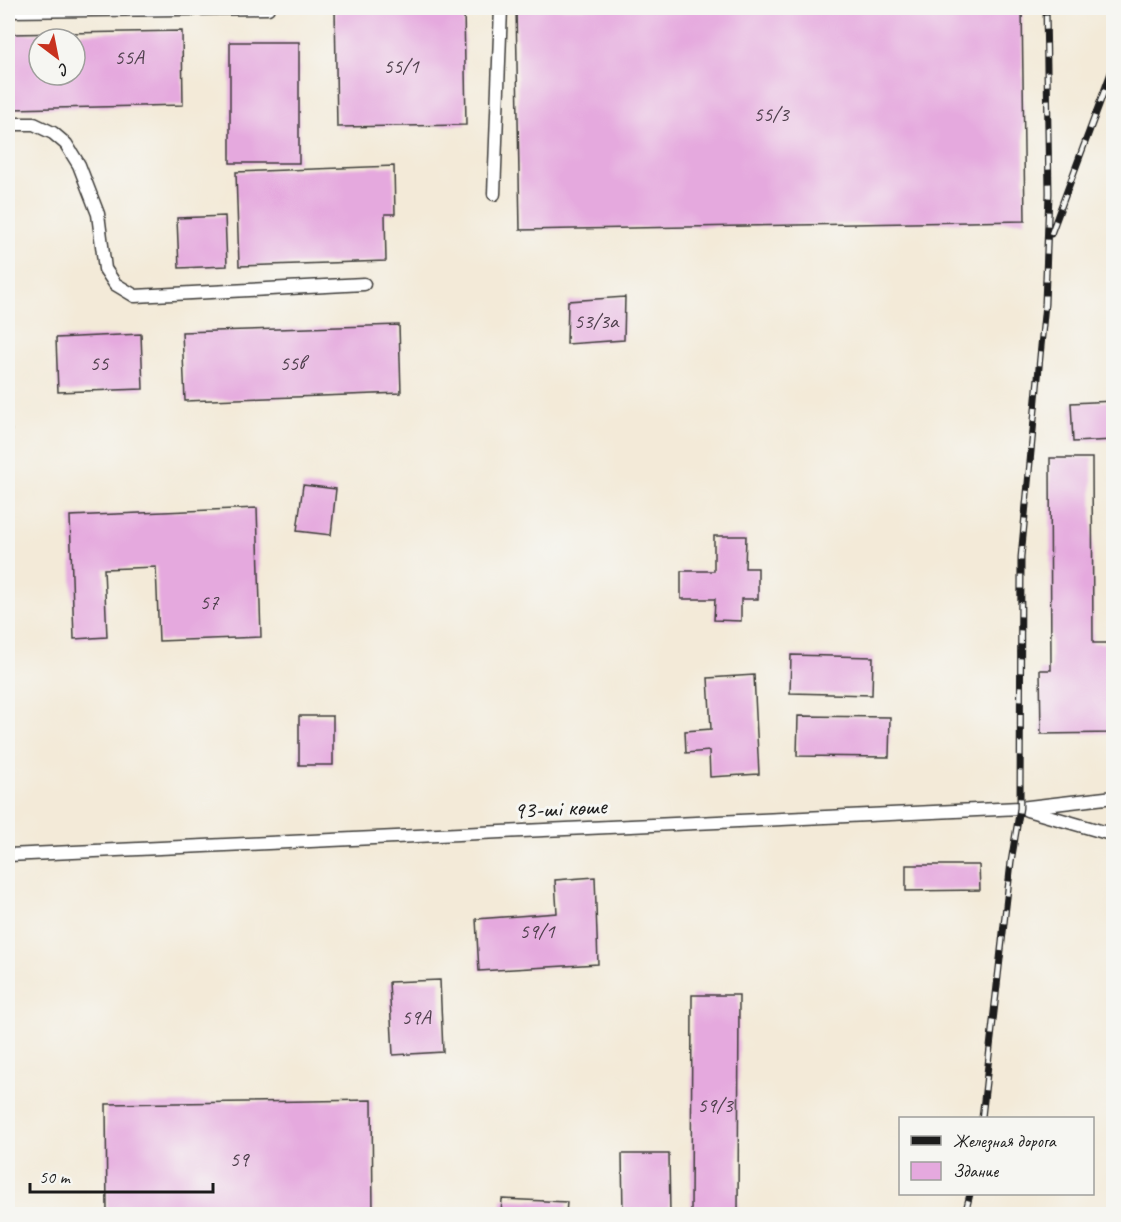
<svg xmlns="http://www.w3.org/2000/svg" width="1121" height="1222" font-family="Caveat,sans-serif">
  <style>
    .building { fill: #e5a9de; fill-rule: evenodd }
    .lines { fill: none; stroke-linecap: round; stroke-linejoin: round }
    .lane-casing { stroke: #3c3b38; stroke-width: 15 }
    .lane { stroke: #fff; stroke-width: 12 }
    .rail-casing { stroke: #1c1c1c; stroke-width: 7 }
    .rail { stroke: #f6f6f2; stroke-width: 4.5; stroke-dasharray: 14; stroke-linecap: butt }
    .labels { text-anchor: middle; dominant-baseline: central; stroke-width: 6; stroke-linejoin: round; paint-order: stroke }
    .number-label { font-size: 21px; fill: #4e3f4c }
    .street-label { font-size: 24px; fill: #1c1c1c; stroke: #f6f6f2 }
  </style>
  <rect width="100%" height="100%" fill="#f6f6f2"/>
  <filter id="ink" filterUnits="userSpaceOnUse"><feTurbulence type="fractalNoise" baseFrequency=".0167" numOctaves="2"/><feDisplacementMap in="SourceGraphic" scale="12" xChannelSelector="R" yChannelSelector="G"/><feConvolveMatrix kernelMatrix="1 2 1 2 8 2 1 2 1" color-interpolation-filters="sRGB"/></filter>
  <filter id="wash" filterUnits="userSpaceOnUse"><feTurbulence type="fractalNoise" baseFrequency=".008" numOctaves="4" result="noise"/><feDisplacementMap in="SourceGraphic" scale="24" xChannelSelector="R" yChannelSelector="G"/><feGaussianBlur stdDeviation="1.35" result="paint"/><feColorMatrix in="noise" values="0 0 0 0 0 0 0 0 0 0 0 0 0 0 0 0 0 1.4 0 .05"/><feComposite in="paint" operator="in"/></filter>
  <g filter="url(#wash)">
    <rect width="100%" height="100%" fill="#f3ead8"/>
    <g id="blocks">
      <path class="building" d="M335 8H464L466 125 337 127Z
        M516 8H1022L1025 221 520 230Z
        M182 31 183 105 12 109 11 34ZM39 39H75V75H39Z
        M230 42H299V163H230Z
        M394 166 395 214H385L386 261 239 266 236 172Z
        M225 216 227 266 179 268 177 218Z
        M625 297 624 340 567 344 568 301Z
        M399 325 401 393 185 401 182 332Z
        M141 334 143 389 58 392 56 338Z
        M9 372 12 445H8V373Z
        M1114 401V440L1073 442 1071 403Z
        M1050 458H1092L1093 643H1114V733L1041 734 1040 670H1051Z
        M303 485 336 489 331 535 297 531Z
        M257 508 261 637 159 641 156 567 104 569 107 637 74 639 70 516Z
        M714 536H746L745 568H758V599H741V621L714 620 715 599H681V571H714Z
        M791 655 873 657 872 695 790 693Z
        M754 675 759 774 710 777 709 751 686 753 685 731 711 729 708 678Z
        M299 716H333V765H299Z
        M798 716 890 717 889 757 797 756Z
        M906 865H979L980 890 906 891Z
        M595 877 598 964 479 971 476 919 557 913 555 880Z
        M440 980 443 1052 393 1055 389 982Z
        M692 995H739L738 1214H691Z
        M372 1100 373 1214H107L106 1104Z
        M622 1154H669L670 1214H623Z
        M502 1199 567 1202 566 1214H501Z"/>
    </g>
  </g>
  <g filter="url(#ink)">
    <use href="#blocks" fill-opacity="0" stroke="#3c3b38" stroke-width="1.5"/>
    <g class="lines">
      <g class="lane-casing">
        <path id="lane" d="M8 11 268 8
          M8 124H34L53 133 66 144 79 165 98 214 105 269 115 284 135 296 364 284
          M494 194 501 8
          M1027 810 1114 835
          M8 855 1020 808 1114 797"/>
      </g>
      <use href="#lane" class="lane"/>
      <g class="rail-casing">
        <path id="rail" d="M1051 234 1112 70 1111 8
          M982 1118 1011 862 1020 808 1021 557 1045 304 1049 193 1046 8
          M965 1214 970 1194"/>
      </g>
      <use href="#rail" class="rail"/>
    </g>
  </g>
  <g class="labels">
    <g class="number-label">
      <text x="129" y="57">55А</text>
      <text x="401" y="66">55/1</text>
      <text x="771" y="114">55/3</text>
      <text x="596" y="321">53/3а</text>
      <text x="99" y="363">55</text>
      <text x="292" y="363">55в</text>
      <text x="209" y="602">57</text>
      <text x="537" y="931">59/1</text>
      <text x="416" y="1017">59А</text>
      <text x="715" y="1105">59/3</text>
      <text x="239" y="1159">59</text>
    </g>
    <g class="street-label">
      <text transform="translate(560 808) rotate(-3)">93-ші көше</text>
    </g>
  </g>
  <rect width="1121" height="1222" fill="none" stroke="#f6f6f2" stroke-width="30"/>
  <rect x="899" y="1117" width="195" height="78" fill="#f6f6f2" stroke="#9f9f9c" stroke-width="1.5"/>
  <rect x="911" y="1136" width="30" height="9" fill="#1c1c1c" stroke="#9f9f9c" stroke-width="1.5"/>
  <text x="953" y="1147" font-size="18" fill="#1c1c1c">Железная дорога</text>
  <rect x="911" y="1162" width="30" height="18" fill="#e5a9de" stroke="#9f9f9c" stroke-width="1.5"/>
  <text x="953" y="1177" font-size="18" fill="#1c1c1c">Здание</text>
  <g transform="translate(57 57) rotate(148)"><circle r="28" fill="#f6f6f2" stroke="#9f9f9c" stroke-width="1.5"/>
  <path d="M0-4.5L10 22L0 15L-10 22Z" fill="#c8321e"/>
  <text y="-9" font-size="16" font-weight="bold" text-anchor="middle" fill="#1c1c1c">С</text>
  </g>
  <path d="M30 1183v9h183v-9" fill="none" stroke="#1c1c1c" stroke-width="3"/>
  <text x="39" y="1183" font-size="18" fill="#1c1c1c" stroke="#f6f6f2" stroke-width="4.5" paint-order="stroke">50 m</text>
</svg>
